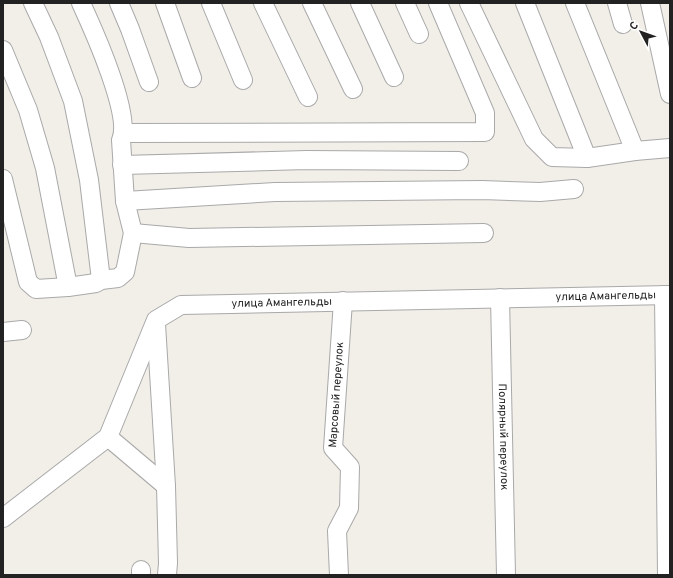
<svg xmlns="http://www.w3.org/2000/svg" width="673" height="578" font-family="Overpass,sans-serif">
  <style>
    .lines { fill: none; stroke-linecap: round; stroke-linejoin: round }
    .minor-casing { stroke: #a9a9a9; stroke-width: 20 }
    .minor { stroke: #fff; stroke-width: 18 }
    .labels { text-anchor: middle; dominant-baseline: central; stroke-width: 4; stroke-linejoin: round; paint-order: stroke }
    .street-label { font-size: 11px; fill: #222; stroke: #fff }
  </style>
  <rect width="100%" height="100%" fill="#f2efe9"/>
  <g class="lines">
    <g class="minor-casing">
      <g id="minor">
        <path d="M33 3 49 37 73 101 89 180 101 280"/>
        <path d="M119 3 130 29 149 82"/>
        <path d="M165 3 192 78"/>
        <path d="M211 3 243 80"/>
        <path d="M263 3 308 97"/>
        <path d="M312 3 353 89"/>
        <path d="M360 3 394 77"/>
        <path d="M405 3 419 34"/>
        <path d="M469 3 534 139 552 157 587 158 635 151 670 148"/>
        <path d="M525 3 587 158"/>
        <path d="M575 3 635 151"/>
        <path d="M617 3 623 24"/>
        <path d="M650 3 670 94"/>
        <path d="M3 50 28 110 45 168 68 287"/>
        <path d="M124 133 485 132V113L438 3"/>
        <path d="M122 165 307 160 459 161"/>
        <path d="M3 179 28 282 36 289 68 287 96 283 101 280 118 278 125 272 133 233 125 201 121 140C132 115 93 29 81 3"/>
        <path d="M125 201 275 192 482 190 540 192 574 189"/>
        <path d="M133 233 189 238 484 233"/>
        <path d="M664 295 667 575"/>
        <path id="s1" d="M500 298 506 575"/>
        <path d="M156 324 166 486 168 563 167 575"/>
        <path d="M3 332 22 330"/>
        <path d="M108 437 166 486"/>
        <path id="s2" d="M3 518 108 437 156 320 181 305 670 295"/>
        <path d="M141 575V570"/>
        <path id="s3" d="M339 575 337 531 349 508 350 467 333 448 343 301"/>
      </g>
    </g>
    <use href="#minor" class="minor"/>
  </g>
  <g class="labels">
    <g class="street-label">
      <text stroke="none"><textPath href="#s2" startOffset="713">улица Амангельды</textPath></text>
      <text stroke="none"><textPath href="#s2" startOffset="389">улица Амангельды</textPath></text>
      <text stroke="none"><textPath href="#s3" startOffset="190">Марсовый переулок</textPath></text>
      <text stroke="none"><textPath href="#s1" startOffset="139">Полярный переулок</textPath></text>
    </g>
  </g>
  <rect width="673" height="578" fill="none" stroke="#222222" stroke-width="8"/>
  <g transform="translate(641 32) rotate(311)" stroke="#ffffff" stroke-width="3" paint-order="stroke">
  <path d="M0-3L7 15L0 10L-7 15Z" fill="#222222"/>
  <text y="-6" font-size="11" font-weight="bold" text-anchor="middle" fill="#222222">С</text>
  </g>
</svg>
